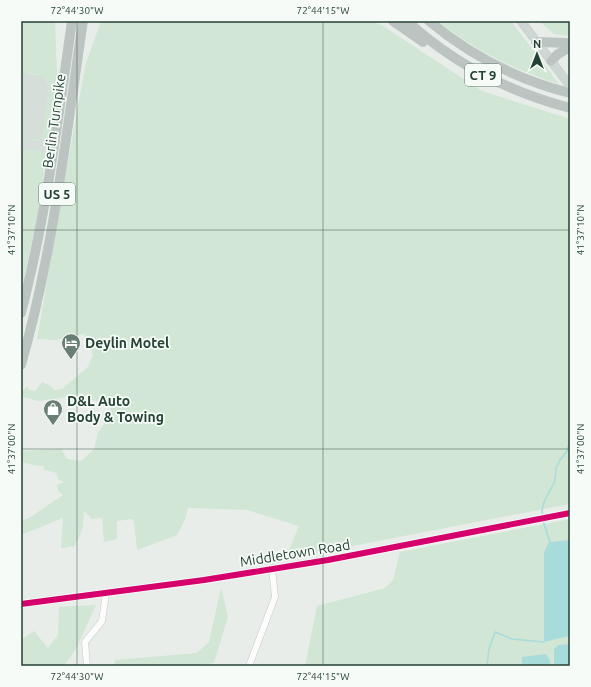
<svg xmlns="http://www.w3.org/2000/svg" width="591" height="687" font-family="Ubuntu,sans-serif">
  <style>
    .built { fill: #d6ded9 }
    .green { fill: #d1e6d4 }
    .water { fill: #a8dcda }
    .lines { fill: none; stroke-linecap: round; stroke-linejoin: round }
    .stream { stroke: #a8dcda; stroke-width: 1.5 }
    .minor-casing { stroke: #c5cac7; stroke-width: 7 }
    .major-casing { stroke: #c3ccc8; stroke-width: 9 }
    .highway-casing { stroke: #c3ccc8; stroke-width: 10 }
    .minor { stroke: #fcfcfc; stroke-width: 6 }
    .major { stroke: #cfd7d4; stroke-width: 8 }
    .highway { stroke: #bcc4c1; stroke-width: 9 }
    .cycleway-casing { stroke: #f7fbf8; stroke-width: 8 }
    .cycleway { stroke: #d6006c; stroke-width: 6 }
    .ticks { fill: none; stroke: #244235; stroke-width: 1; stroke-opacity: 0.45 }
    .labels { text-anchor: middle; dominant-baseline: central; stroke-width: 3.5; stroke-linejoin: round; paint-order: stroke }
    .shield { fill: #f7fbf8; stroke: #637a70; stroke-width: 1 }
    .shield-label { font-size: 13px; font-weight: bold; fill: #244235 }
    .street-label { font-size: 14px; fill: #244235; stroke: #f7fbf8 }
    .poi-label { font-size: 14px; font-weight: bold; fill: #244235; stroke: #f7fbf8; text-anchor: start }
    .neatline { fill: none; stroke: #244235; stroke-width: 1.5 }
    .ticks-label { font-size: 10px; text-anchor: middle; fill: #244235 }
  </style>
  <rect width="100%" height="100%" fill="#e8edea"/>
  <path class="built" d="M27 73 32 75 57 74 52 121 45 156 41 152 31 149 21 152V75Z"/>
  <path class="green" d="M21 21H55L57 74 52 110 51 129 48 136 45 139 37 141H30L29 138 42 139 49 84H46V79L45 77 27 73 21 75Z
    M101 21H163L173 22 181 21H372L383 26 482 91 570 119V504L285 559 299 526 247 510 188 508 185 520 177 535 137 550 134 521 131 519 117 521V539L104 542 102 518 92 519 84 511 83 527 75 546 61 548 63 518 21 535V521L29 518 63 495 58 491 57 485 64 482 58 479 56 473 43 469 44 466 33 465 21 462V451L61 449 67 459 81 461 94 449 98 432 112 414 108 403 92 400 80 393 67 397 39 401 23 397 21 392 27 387 30 390 35 391 42 382 51 386 54 390 62 389 87 368 93 355 84 334 56 340 37 339 85 66Z
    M438 21H511L559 84C515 70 474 50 438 21Z
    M539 21H570V36L554 34Z
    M31 149 42 152 45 156 41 201 21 291V152Z
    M570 519V540L549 542 545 642 570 636V644L558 645 554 649V666H550V661L522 657V666H305L317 606 385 588 393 580 400 552Z
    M221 588 228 617 214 663 193 666H114L115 660 197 653 209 642Z
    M96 605 76 649 64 666H21V642L22 639 34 631 48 648 58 635 59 607Z"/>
  <path class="water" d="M570 540V636L544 642V552L549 542Z
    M570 644V666H554V649L558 645Z
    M546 654 550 661V666H522V657Z"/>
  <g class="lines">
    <path class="stream" d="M543 517 542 510 544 502 555 481 556 468 560 460 567 451 570 439
      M543 521 550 542
      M487 666 489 649 495 632 512 639 544 642"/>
    <g class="minor-casing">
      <path id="minor" d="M21 604 204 580 328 560 570 513
        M87 666 85 642 102 621 106 593
        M249 666 275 597 272 568"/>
    </g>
    <g class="major-casing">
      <path id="major" d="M521 21 570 86"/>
    </g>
    <g class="highway-casing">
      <path id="highway" d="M393 21 423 42
        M407 21C454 64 509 92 570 108
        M429 21C470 55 518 80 570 93
        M536 42 570 43
        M551 61 558 54 570 47
        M21 313C46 217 58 119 72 21
        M21 365C53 253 66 136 83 21"/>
    </g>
    <use href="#minor" class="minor"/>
    <use href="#major" class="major"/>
    <use href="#highway" class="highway"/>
    <g class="cycleway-casing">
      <path id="cycleway" d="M21 604 204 580 328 560 570 513"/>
    </g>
    <use href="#cycleway" class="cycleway"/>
  </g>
  <path class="ticks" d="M77 21V666M323 21V666M570 21V666M21 230H570M21 449H570"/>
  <defs>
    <g id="hotel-pin" transform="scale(1)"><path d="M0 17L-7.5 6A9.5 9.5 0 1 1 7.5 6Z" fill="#697e74" stroke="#f7fbf8"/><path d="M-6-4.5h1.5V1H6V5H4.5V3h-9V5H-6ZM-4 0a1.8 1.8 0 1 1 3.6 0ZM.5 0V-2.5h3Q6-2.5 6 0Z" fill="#fff"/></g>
    <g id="shop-pin" transform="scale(1)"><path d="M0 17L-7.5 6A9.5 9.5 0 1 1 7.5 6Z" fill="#697e74" stroke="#f7fbf8"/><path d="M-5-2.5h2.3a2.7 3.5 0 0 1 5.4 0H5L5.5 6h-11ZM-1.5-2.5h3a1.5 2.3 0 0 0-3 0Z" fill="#fff"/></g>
  </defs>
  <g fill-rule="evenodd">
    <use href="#hotel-pin" x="71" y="343"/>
    <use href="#shop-pin" x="53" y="409"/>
  </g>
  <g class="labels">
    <g class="shield">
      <rect x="465" y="64" width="36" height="22" rx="3"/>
      <rect x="39" y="183" width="36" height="22" rx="3"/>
    </g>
    <g class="shield-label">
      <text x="483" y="75">CT 9</text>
      <text x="57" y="194">US 5</text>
    </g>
    <g class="street-label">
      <text transform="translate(54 121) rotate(-82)">Berlin Turnpike</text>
      <text transform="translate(295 553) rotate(-9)">Middletown Road</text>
    </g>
    <g class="poi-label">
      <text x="85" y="343">Deylin Motel</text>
      <text x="67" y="401">D&amp;L Auto<tspan x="67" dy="16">Body &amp; Towing</tspan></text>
    </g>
  </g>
  <rect width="591" height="687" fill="none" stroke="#f7fbf8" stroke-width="44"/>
  <g transform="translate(537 54)" stroke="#f7fbf8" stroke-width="3" paint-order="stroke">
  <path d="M0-3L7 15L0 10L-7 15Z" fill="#244235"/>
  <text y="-6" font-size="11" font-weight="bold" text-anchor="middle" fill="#244235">N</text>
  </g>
  <rect x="22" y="22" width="547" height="643" class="neatline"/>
  <g class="ticks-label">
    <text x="77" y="14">72°44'30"W</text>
    <text x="323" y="14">72°44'15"W</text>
    <text transform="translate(11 230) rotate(-90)" y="4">41°37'10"N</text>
    <text transform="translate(580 230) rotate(-90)" y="4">41°37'10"N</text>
    <text transform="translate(11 449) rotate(-90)" y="4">41°37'00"N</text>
    <text transform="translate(580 449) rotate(-90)" y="4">41°37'00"N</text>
    <text x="77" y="680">72°44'30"W</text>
    <text x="323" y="680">72°44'15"W</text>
  </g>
</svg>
